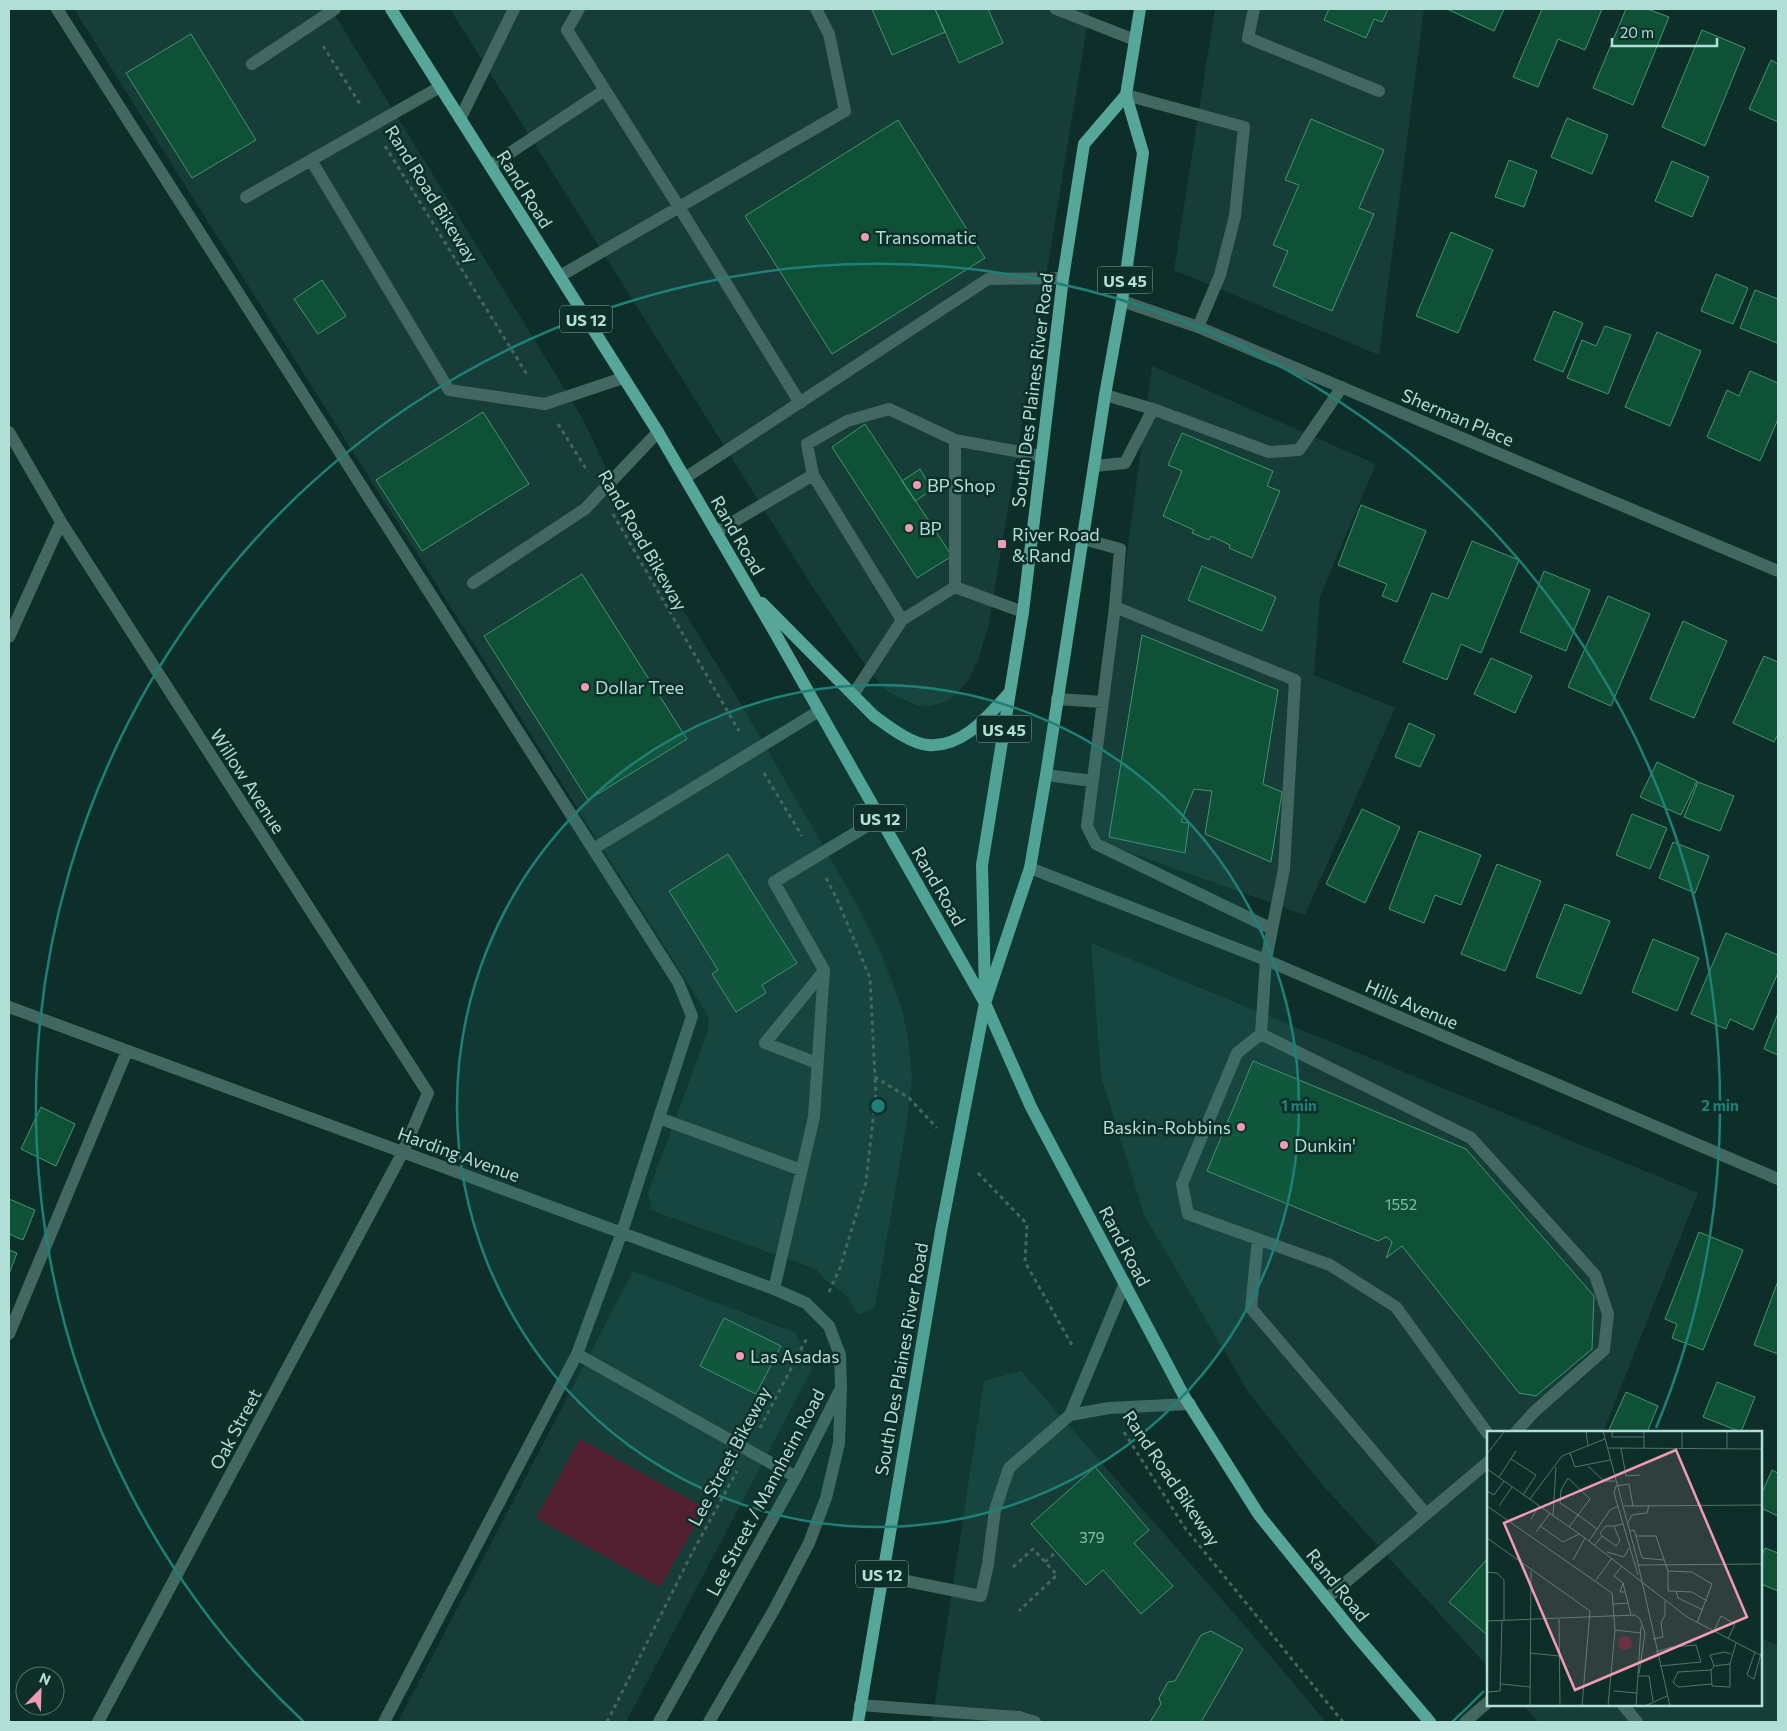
<svg xmlns="http://www.w3.org/2000/svg" width="1787" height="1731" font-family="Commissioner,sans-serif">
  <style>
    .built { fill: #163d37 }
    .green { fill: #532031 }
    .building { fill: #0e5136; stroke: #44956f }
    .lines { fill: none; stroke-linecap: round; stroke-linejoin: round }
    .path { stroke: #41675f; stroke-width: 3; stroke-dasharray: 4 4; stroke-linecap: butt }
    .minor { stroke: #436861; stroke-width: 12 }
    .major { stroke: #57a799; stroke-width: 12 }
    .ring { fill: none; stroke: #1f8078; stroke-width: 2.5 }
    .poi-dot { fill: #f19ab3; stroke: #0e2f29; stroke-width: 2 }
    .labels { text-anchor: middle; dominant-baseline: central; stroke-width: 5; stroke-linejoin: round; paint-order: stroke }
    .number-label { font-size: 15px; fill: #88bcad }
    .shield { fill: #0e2f29; stroke: #80aaa1; stroke-width: 1 }
    .shield-label { font-size: 16px; font-weight: bold; fill: #b1dfd5 }
    .street-label { font-size: 18px; fill: #b1dfd5; stroke: #0e2f29 }
    .poi-label { font-size: 18px; fill: #b1dfd5; stroke: #0e2f29; text-anchor: start }
    .inset-road { fill: none; stroke: #4f756e; stroke-width: 1 }
    .view { fill: #f19ab3; fill-opacity: 0.15; stroke: #f19ab3; stroke-width: 2.5 }
    .inset-edge { fill: none; stroke: #b1dfd5; stroke-width: 2.5 }
    .centre { fill: #1f8078; stroke: #0e2f29; stroke-width: 2.5 }
    .ring-label { font-size: 15px; text-anchor: middle; font-weight: bold; fill: #1f8078; stroke: #0e2f29; stroke-width: 5; stroke-linejoin: round; paint-order: stroke }
  </style>
  <rect width="100%" height="100%" fill="#0e2f29"/>
  <path class="built" d="M74 9H331L564 388 582 418 645 548 738 699 852 896 881 953 902 1009 908 1038 912 1077 907 1121 875 1308 870 1309 858 1315 847 1296 824 1279 816 1269 656 1212 651 1209 648 1193 708 1030 709 1022 707 1014Z
    M450 9H1090L989 624 978 661 968 680 957 694 944 702 931 706 916 705 890 693 872 675 814 589Z
    M1215 9H1424L1379 355 1174 270Z
    M1152 366 1376 464 1320 596 1314 675 1395 708 1305 915 1103 843 1091 823Z
    M1091 943 1698 1193 1604 1430 1607 1432H1488V1667L1320 1482 1249 1393 1144 1215 1101 1076Z
    M633 1271 796 1333 812 1369 626 1722H398Z
    M1021 1371 1246 1627 1326 1722H932L984 1381Z
    M1761 1638 1778 1646V1722H1538L1523 1705H1761Z"/>
  <path class="green" d="M580 1439 705 1508 660 1587 536 1518Z"/>
  <path class="building" d="M872 9H935L945 32 892 55Z
    M935 9H988L1003 43 959 63Z
    M1329 9H1388L1382 22 1374 19 1366 38 1324 20Z
    M1447 9H1504L1494 31Z
    M1542 9H1602L1585 50 1558 39 1538 87 1513 77Z
    M1626 9H1647L1669 17 1633 105 1593 88Z
    M1702 30 1745 48 1705 146 1662 127Z
    M191 34 256 140 192 178 126 73Z
    M1771 60 1778 64V122L1749 109Z
    M1567 118 1608 135 1592 174 1551 157Z
    M1311 119 1384 150 1359 208 1374 214 1332 311 1273 286 1288 251 1273 245 1299 185 1285 180Z
    M898 120 985 258 832 354 745 216Z
    M1509 160 1537 171 1524 207 1495 197Z
    M1672 161 1709 177 1692 217 1655 201Z
    M1451 232 1493 250 1458 333 1416 316Z
    M1716 274 1748 288 1733 324 1701 311Z
    M322 280 346 316 318 334 294 299Z
    M1755 290 1778 299V339L1777 343 1740 328Z
    M1554 311 1583 323 1563 372 1534 360Z
    M1605 326 1631 335 1608 394 1567 378 1582 340 1596 346Z
    M1657 332 1701 351 1670 426 1625 407Z
    M1750 371 1778 383V419L1760 461 1707 437 1727 390 1739 396Z
    M483 412 529 484 422 551 376 480Z
    M865 424 952 556 917 578 832 447Z
    M1182 433 1273 471 1267 486 1280 491 1252 558 1229 548 1230 545 1211 536 1209 540 1192 533 1194 530 1163 516 1182 471 1168 465Z
    M920 469 932 490 915 501 902 481Z
    M1361 505 1426 531 1397 602 1382 596 1387 584 1338 565Z
    M1472 541 1519 560 1481 653 1461 644 1447 680 1403 662 1432 593 1448 599Z
    M1202 566 1276 597 1262 631 1188 600Z
    M1544 571 1590 590 1566 651 1520 632Z
    M582 574 687 739 588 800 484 636Z
    M1608 596 1650 614 1611 706 1568 687Z
    M1683 621 1727 641 1694 718 1650 699Z
    M1142 635 1278 690 1263 784 1282 792 1271 862 1205 834 1212 791 1194 789 1181 822 1189 823 1185 853 1109 837Z
    M1764 656 1778 662V734L1774 742 1733 723Z
    M1491 658 1532 676 1515 713 1474 694Z
    M1409 723 1435 735 1420 767 1395 757Z
    M1657 762 1697 781 1681 815 1640 797Z
    M1698 782 1734 796 1720 831 1684 817Z
    M1362 809 1400 827 1365 903 1326 884Z
    M1632 814 1667 828 1650 869 1616 855Z
    M1419 831 1481 855 1461 905 1435 895 1424 923 1389 909Z
    M1673 842 1709 856 1695 893 1659 878Z
    M728 854 797 963 762 985 766 993 736 1012 712 974 718 970 669 891Z
    M1497 864 1541 881 1505 971 1461 954Z
    M1565 904 1610 921 1581 994 1536 977Z
    M1726 933 1778 955V973L1753 1030 1730 1019 1726 1029 1691 1014Z
    M1653 939 1699 958 1677 1011 1632 992Z
    M1778 1013V1055L1764 1049Z
    M1253 1061 1466 1149 1594 1296 1592 1349 1536 1396 1519 1393 1402 1246 1386 1258 1392 1242 1388 1238 1386 1237 1378 1241 1207 1171Z
    M41 1107 75 1124 56 1166 21 1149Z
    M9 1199 35 1210 23 1240 9 1234Z
    M1699 1232 1743 1250 1703 1350 1672 1338 1677 1324 1665 1319Z
    M9 1250 17 1253 9 1274Z
    M1778 1281V1354L1754 1345Z
    M724 1318 781 1346 756 1394 700 1366Z
    M1717 1382 1755 1397 1741 1432 1703 1417Z
    M1626 1392 1658 1406 1647 1432H1608Z
    M1095 1467 1149 1530 1134 1543 1173 1586 1141 1614 1103 1570 1086 1585 1031 1524Z
    M1772 1470 1778 1473V1516L1761 1508V1495Z
    M1765 1548 1778 1553V1591L1761 1584V1558Z
    M1488 1558V1632L1486 1634 1449 1602Z
    M1211 1631 1243 1649 1201 1722H1150L1161 1704 1159 1698 1168 1682 1175 1681 1201 1635Z"/>
  <g class="lines">
    <path class="path" d="M323 46 360 104
      M385 146 528 376
      M558 424 588 472
      M613 514 739 731
      M764 773 802 836
      M826 878 837 899 870 978 875 1077 909 1098 937 1128
      M978 1173 1027 1224 1025 1262 1072 1345
      M829 1292 840 1268 866 1182 876 1093 875 1078
      M760 1428 807 1338
      M1124 1432 1185 1528 1343 1722
      M1045 1562 1056 1552
      M1013 1567 1033 1549 1057 1575 1019 1611
      M607 1722 691 1555 737 1471"/>
    <path class="minor" d="M57 9 678 982 692 1016 622 1232 577 1354 384 1722
      M579 9 567 30 679 207 800 403
      M1056 9 1135 40
      M1254 9 1248 38 1379 91
      M252 64 335 9
      M1126 95 1244 127 1235 216 1220 275 1198 327
      M460 119 514 9
      M311 160 449 390 545 404 623 378
      M490 166 605 90
      M246 197 440 87
      M560 276 845 111 829 34 816 9
      M1122 301 1198 327 1778 571
      M1105 395 1153 409
      M9 432 61 522 428 1093 403 1152 98 1722
      M1094 466 1125 463 1153 409 1269 452 1299 450 1342 387
      M813 475 807 444 847 421 889 409 955 440
      M685 478 988 279 1063 278
      M716 532 813 475 902 620 955 587V440L1041 456
      M1083 539 1120 549 1115 607 1295 680 1284 869 1266 960 1261 1034 1471 1138 1595 1275 1608 1314 1604 1350 1534 1412 1516 1432
      M473 583 585 509 658 432
      M955 587 1023 612
      M1115 607 1087 826 1096 844 1272 929
      M9 637 61 522
      M853 695 902 620
      M1057 699 1103 702
      M1046 775 1092 781
      M593 849 819 711
      M1030 868 1266 960 1778 1179
      M9 1007 774 1289 806 1303 829 1326 840 1355 841 1387 839 1443 826 1498 809 1543 775 1608 709 1722
      M1261 1034 1237 1053 1182 1184 1188 1214 1330 1265 1396 1307 1488 1434
      M817 1063 765 1043 824 971
      M659 1118 801 1170
      M1258 1239 1251 1308 1426 1514
      M774 1289 814 1117 824 970 774 882 880 818
      M9 1334 127 1051
      M577 1354 796 1477
      M1070 1415 1109 1408 1190 1404
      M882 1576 981 1596 988 1564 995 1510 1009 1468 1070 1415 1125 1283
      M1326 1599 1488 1462
      M860 1705 1019 1717 1035 1722
      M1623 1705 1637 1722
      M659 1722 796 1477 839 1392
      M1465 1722 1488 1702"/>
    <path class="major" d="M391 9 658 432 775 633 985 1003 1031 1107 1184 1396 1259 1515 1354 1633 1430 1722
      M762 603 874 716C888 726 911 744 928 745 963 748 989 715 1010 692
      M985 993 982 865 1023 612 1063 278 1084 144 1126 95
      M858 1722 941 1231 985 1003 1030 868 1046 775 1105 395 1122 301 1143 153 1126 95 1140 9"/>
  </g>
  <circle cx="878" cy="1106" r="421" fill="#1f8078" fill-opacity=".12"/>
  <g class="ring">
    <circle cx="878" cy="1106" r="421"/>
    <path d="M1484 1691A842 842 0 0 1 1452 1722M304 1722A842 842 0 1 1 1656 1428"/>
  </g>
  <g class="poi-dot">
    <circle cx="865" cy="237" r="5"/>
    <circle cx="917" cy="485" r="5"/>
    <circle cx="909" cy="528" r="5"/>
    <rect x="997" y="539" width="10" height="10" rx="2.5"/>
    <circle cx="585" cy="687" r="5"/>
    <circle cx="1241" cy="1127" r="5"/>
    <circle cx="1284" cy="1145" r="5"/>
    <circle cx="740" cy="1356" r="5"/>
  </g>
  <g class="labels">
    <g class="number-label">
      <text x="1401" y="1204">1552</text>
      <text x="1092" y="1537">379</text>
    </g>
    <g class="shield">
      <rect x="1097.5" y="266.5" width="55" height="27" rx="4"/>
      <rect x="560" y="305.5" width="52" height="27" rx="4"/>
      <rect x="976.5" y="715.5" width="55" height="27" rx="4"/>
      <rect x="854" y="804.5" width="52" height="27" rx="4"/>
      <rect x="856" y="1560.5" width="52" height="27" rx="4"/>
    </g>
    <g class="shield-label">
      <text x="1125" y="280">US 45</text>
      <text x="586" y="319">US 12</text>
      <text x="1004" y="729">US 45</text>
      <text x="880" y="818">US 12</text>
      <text x="882" y="1574">US 12</text>
    </g>
    <g class="street-label">
      <text transform="translate(525 189) rotate(58)">Rand Road</text>
      <text transform="translate(432 194) rotate(58)">Rand Road Bikeway</text>
      <text transform="translate(1032 390) rotate(-83)">South Des Plaines River Road</text>
      <text transform="translate(1458 417) rotate(23)">Sherman Place</text>
      <text transform="translate(738 535) rotate(60)">Rand Road</text>
      <text transform="translate(643 540) rotate(60)">Rand Road Bikeway</text>
      <text transform="translate(248 781) rotate(57)">Willow Avenue</text>
      <text transform="translate(939 886) rotate(60)">Rand Road</text>
      <text transform="translate(1412 1004) rotate(23)">Hills Avenue</text>
      <text transform="translate(459 1154) rotate(20)">Harding Avenue</text>
      <text transform="translate(1125 1246) rotate(62)">Rand Road</text>
      <text transform="translate(901 1359) rotate(-80)">South Des Plaines River Road</text>
      <text transform="translate(235 1429) rotate(-62)">Oak Street</text>
      <text transform="translate(729 1456) rotate(-62)">Lee Street Bikeway</text>
      <text transform="translate(1172 1478) rotate(56)">Rand Road Bikeway</text>
      <text transform="translate(765 1492) rotate(-62)">Lee Street / Mannheim Road</text>
      <text transform="translate(1338 1585) rotate(51)">Rand Road</text>
    </g>
    <g class="poi-label">
      <text x="875" y="237">Transomatic</text>
      <text x="927" y="485">BP Shop</text>
      <text x="919" y="528">BP</text>
      <text x="1012" y="534">River Road<tspan x="1012" dy="21">&amp; Rand</tspan></text>
      <text x="595" y="687">Dollar Tree</text>
      <text x="1231" y="1127" text-anchor="end">Baskin-Robbins</text>
      <text x="1294" y="1145">Dunkin'</text>
      <text x="750" y="1356">Las Asadas</text>
    </g>
  </g>
  <g transform="translate(1487 1431)">
    <rect width="275" height="275" fill="#0e2f29"/>
    <path d="M131 212a7 7 0 1 1 14 0a7 7 0 1 1-14 0Z" fill="#532031"/>
    <path class="inset-road" d="M99 0 101 15M116 0 149 124 183 275M125 0V6H157M157 0V17M240 0V18M120 17 275 18M134 17 139 45 153 44M195 17V0M83 22 88 36 123 29M0 23 17 1M24 28 49 44 36 64M101 35 117 50H128M0 38 98 107 200 186 275 225M12 46 29 20M129 55 142 53 146 75M129 55 127 62 151 144M0 60 7 64 17 50M43 68 75 25 118 8M0 75 125 162 128 199 121 275M12 75 25 56M137 75 275 74M66 85 69 36M44 88 52 75M141 92 145 84 160 82 162 74M53 95 76 111 92 103M82 96 103 68 81 47 74 59 73 72 91 84 110 98M143 100 147 99 149 105H169L181 140 205 141 225 153 210 192M49 101 63 82M115 105 113 102 119 95H127M149 105 155 127 177 129M0 107 103 180 95 275M102 110 123 79 131 75M108 114 115 105 129 115 133 110 127 95 136 93M120 121 137 126 142 117M86 129 98 107M151 134 275 133M135 135 127 145 136 152 144 184M181 140V160L205 161 220 170M0 141 10 142 17 149V190M109 149 125 127M136 152 133 161H139M189 160 191 167 216 179M126 173 142 172M72 188 73 275M0 190 148 184 153 188 158 202 152 243M128 199 154 202M227 200 234 185 248 193 241 208M166 208 176 206 174 192 178 184V170M169 221 185 216 209 214 214 231 173 235M268 221 260 244 267 248 275 219M43 222 72 225M243 233 249 212M227 235 223 224 238 221 244 223M151 245H162L166 270M186 251 191 241 224 239 227 235 243 233V256L225 255 224 239M186 251 191 256 225 253M14 253 43 256M127 260 150 262M0 261 13 260 15 190M43 275 44 140M149 275 154 195M158 275 180 265"/>
    <path class="view" d="M189 19 260 186 88 259 17 92Z"/>
    <rect width="275" height="275" class="inset-edge"/>
  </g>
  <circle cx="878" cy="1106" r="8" class="centre"/>
  <g class="ring-label">
    <text x="1299" y="1111">1 min</text>
    <text x="1720" y="1111">2 min</text>
  </g>
  <rect width="1787" height="1731" fill="none" stroke="#b1dfd5" stroke-width="20"/>
  <g transform="translate(40 1691) rotate(23)"><circle r="24" fill="#0e2f29" stroke="#4f756e"/>
  <path d="M0-4L9 19L0 12L-9 19Z" fill="#f19ab3"/>
  <text y="-8" font-size="14" font-weight="bold" text-anchor="middle" fill="#b1dfd5">N</text>
  </g>
  <path d="M1612 38v8h105v-8" fill="none" stroke="#b1dfd5" stroke-width="2.5"/>
  <text x="1620" y="38" font-size="15" fill="#b1dfd5" stroke="#0e2f29" stroke-width="4" paint-order="stroke">20 m</text>
</svg>
